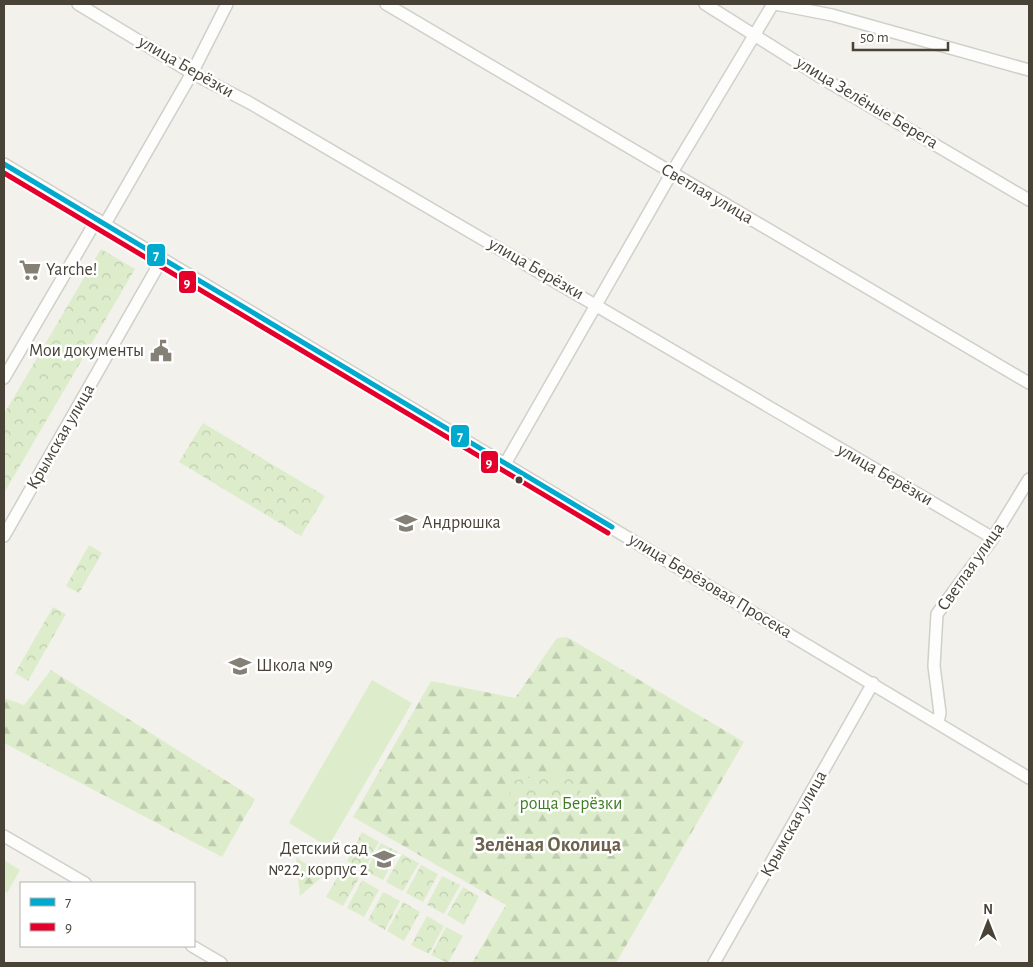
<svg xmlns="http://www.w3.org/2000/svg" width="1033" height="967" font-family="'Alegreya Sans',sans-serif">
  <style>
    .forest { fill: url(#forest-firs) }
    .park { fill: url(#park-crowns) }
    .garden { fill: #ddedcc }
    .lines { fill: none; stroke-linecap: round; stroke-linejoin: round }
    .street-casing { stroke: #d0cfc9; stroke-width: 14 }
    .street { stroke: #fdfdfc; stroke-width: 11 }
    .bus-1-casing { stroke: #fff; stroke-width: 9 }
    .bus-2-casing { stroke: #fff; stroke-width: 9 }
    .bus-1 { stroke: #00a9ce; stroke-width: 5 }
    .bus-2 { stroke: #e4002b; stroke-width: 5 }
    .bus-dot { fill: #494337; stroke: #fff; stroke-width: 2 }
    .labels { text-anchor: middle; dominant-baseline: central; stroke-width: 5; stroke-linejoin: round; paint-order: stroke }
    .street-label { font-size: 18px; fill: #494337; stroke: #fff }
    .poi-label { font-size: 18px; fill: #494337; stroke: #fff; text-anchor: start }
    .park-label { font-size: 18px; fill: #417d28; stroke: #fff }
    .quarter-label { font-size: 20px; font-weight: bold; fill: #6c624e; stroke: #fff }
    .line-badge { stroke: #fff; stroke-width: 2 }
    .badge-label { font-size: 14px; text-anchor: middle; font-weight: bold; fill: #fff }
  </style>
  <defs>
    <pattern id="forest-firs" width="22" height="20" patternUnits="userSpaceOnUse" patternTransform="scale(1.25)"><rect width="22" height="20" fill="#ddedcc"/><path d="M5 1l3.5 6h-7zM16 11l3.5 6h-7z" fill="#bfccb0"/></pattern>
    <pattern id="park-crowns" width="20" height="18" patternUnits="userSpaceOnUse" patternTransform="scale(1.25)"><rect width="20" height="18" fill="#ddedcc"/><path d="M2 6a3 3 0 1 1 6 0M12 15a3 3 0 1 1 6 0" fill="none" stroke="#bfccb0"/></pattern>
  </defs>
  <rect width="100%" height="100%" fill="#f2f1ec"/>
  <path class="forest" d="M567 637 744 742 616 963H472L506 905 353 817 431 681 515 698 557 638Z
    M51 670 255 799 222 857 4 743V698L24 705Z
    M296 857 323 876 300 896Z"/>
  <path class="park" d="M101 249 135 269 4 493V414Z
    M203 423 325 496 301 536 179 462Z
    M89 545 102 553 79 593 66 586Z
    M53 607 66 614 28 681 15 673Z
    M577 771 582 802 512 811 508 781Z
    M362 832 379 842 364 870 347 861Z
    M381 843 398 852 383 880 366 871Z
    M402 854 419 863 403 891 386 882Z
    M421 865 438 874 423 902 406 893Z
    M342 869 359 878 343 906 326 897Z
    M442 876 460 885 444 914 427 905Z
    M362 880 379 890 364 917 347 908Z
    M463 887 479 896 464 925 447 915Z
    M383 892 400 901 385 930 368 920Z
    M403 902 420 912 404 941 387 931Z
    M427 916 444 926 429 954 411 945Z
    M446 927 463 936 448 963 431 955Z"/>
  <path class="garden" d="M372 680 412 703 328 847 289 823Z
    M4 860 20 870 7 893 4 891Z"/>
  <g class="lines">
    <g class="street-casing">
      <path id="street" d="M78 4 192 73 250 103 993 538
        M386 4 1029 383
        M705 4 827 81 1029 200
        M775 4 832 15 1029 70
        M4 164 1029 778
        M105 224 192 73 227 4
        M4 378 97 219
        M505 464 671 174 773 4
        M4 536 162 259
        M938 722 940 713 934 666 937 614 993 538 1029 479
        M4 836 85 883
        M192 946 221 963
        M714 963 873 683"/>
    </g>
    <use href="#street" class="street"/>
    <g class="bus-1-casing">
      <path id="bus-1" d="M4 164 612 527"/>
    </g>
    <g class="bus-2-casing">
      <path id="bus-2" d="M4 173 608 533"/>
    </g>
    <use href="#bus-1" class="bus-1"/>
    <use href="#bus-2" class="bus-2"/>
  </g>
  <defs>
    <g id="supermarket-bare" transform="scale(1.725)"><path d="M-6-5.5h2.5l.6 2H6L4.5 2H-2.5L-4.4-4H-6ZM-1.5 3.2a1.3 1.3 0 1 0 .1 0ZM3 3.2a1.3 1.3 0 1 0 .1 0Z" fill="#848076" stroke="#fff" stroke-width="2.5" paint-order="stroke"/></g>
    <g id="civic-bare" transform="scale(1.725)"><path d="M-.6-6.5H3V-4.5H.6V-3L4-1V1h2V6H-6V1h2V-1L-.6-3ZM-1.2 2.5V6h2.4V2.5Z" fill="#848076" stroke="#fff" stroke-width="2.5" paint-order="stroke"/></g>
    <g id="school-bare" transform="scale(1.725)"><path d="M0-5L7-2L0 1L-7-2ZM-4 1L0 2.5L4 1V4Q0 6-4 4Z" fill="#848076" stroke="#fff" stroke-width="2.5" paint-order="stroke"/></g>
  </defs>
  <g fill-rule="evenodd">
    <use href="#supermarket-bare" x="30" y="270"/>
    <use href="#civic-bare" x="161" y="351"/>
    <use href="#school-bare" x="406" y="523"/>
    <use href="#school-bare" x="240" y="666"/>
    <use href="#school-bare" x="384" y="859"/>
  </g>
  <circle class="bus-dot" cx="519" cy="480" r="4.5"/>
  <g class="labels">
    <g class="street-label">
      <text transform="translate(186 67) rotate(30)">улица Берёзки</text>
      <text transform="translate(867 103) rotate(31)">улица Зелёные Берега</text>
      <text transform="translate(707 194) rotate(30)">Светлая улица</text>
      <text transform="translate(536 269) rotate(30)">улица Берёзки</text>
      <text transform="translate(61 437) rotate(-60)">Крымская улица</text>
      <text transform="translate(885 475) rotate(30)">улица Берёзки</text>
      <text transform="translate(971 567) rotate(-55)">Светлая улица</text>
      <text transform="translate(710 586) rotate(31)">улица Берёзовая Просека</text>
      <text transform="translate(794 824) rotate(-61)">Крымская улица</text>
    </g>
    <g class="poi-label">
      <text x="46" y="270">Yarche!</text>
      <text x="144" y="351" text-anchor="end">Мои документы</text>
      <text x="422" y="523">Андрюшка</text>
      <text x="256" y="666">Школа №9</text>
      <text x="368" y="849" text-anchor="end">Детский сад<tspan x="368" dy="21">№22, корпус 2</tspan></text>
    </g>
    <g class="park-label">
      <text x="571" y="804">роща Берёзки</text>
    </g>
    <g class="quarter-label">
      <text x="548" y="845">Зелёная Околица</text>
    </g>
  </g>
  <g class="line-badge">
    <rect x="146" y="243" width="20" height="24" rx="5" fill="#00a9ce"/>
    <rect x="178" y="270" width="19" height="24" rx="5" fill="#e4002b"/>
    <rect x="450" y="424" width="20" height="24" rx="5" fill="#00a9ce"/>
    <rect x="480" y="450" width="19" height="24" rx="5" fill="#e4002b"/>
  </g>
  <g class="badge-label">
    <text x="156" y="260">7</text>
    <text x="187" y="287">9</text>
    <text x="460" y="441">7</text>
    <text x="489" y="467">9</text>
  </g>
  <rect width="1033" height="967" fill="none" stroke="#494337" stroke-width="10"/>
  <rect x="20" y="882" width="175" height="65" fill="#ffffff" stroke="#b6b4af"/>
  <rect x="30" y="898" width="25" height="8" fill="#00a9ce" stroke="#b6b4af"/>
  <text x="65" y="907" font-size="15" fill="#494337">7</text>
  <rect x="30" y="923" width="25" height="8" fill="#e4002b" stroke="#b6b4af"/>
  <text x="65" y="932" font-size="15" fill="#494337">9</text>
  <g transform="translate(988 922)" stroke="#ffffff" stroke-width="4" paint-order="stroke">
  <path d="M0-4L9 19L0 12L-9 19Z" fill="#494337"/>
  <text y="-8" font-size="14" font-weight="bold" text-anchor="middle" fill="#494337">N</text>
  </g>
  <path d="M853 42v8h95v-8" fill="none" stroke="#494337" stroke-width="2.5"/>
  <text x="860" y="42" font-size="15" fill="#494337" stroke="#ffffff" stroke-width="4" paint-order="stroke">50 m</text>
</svg>
